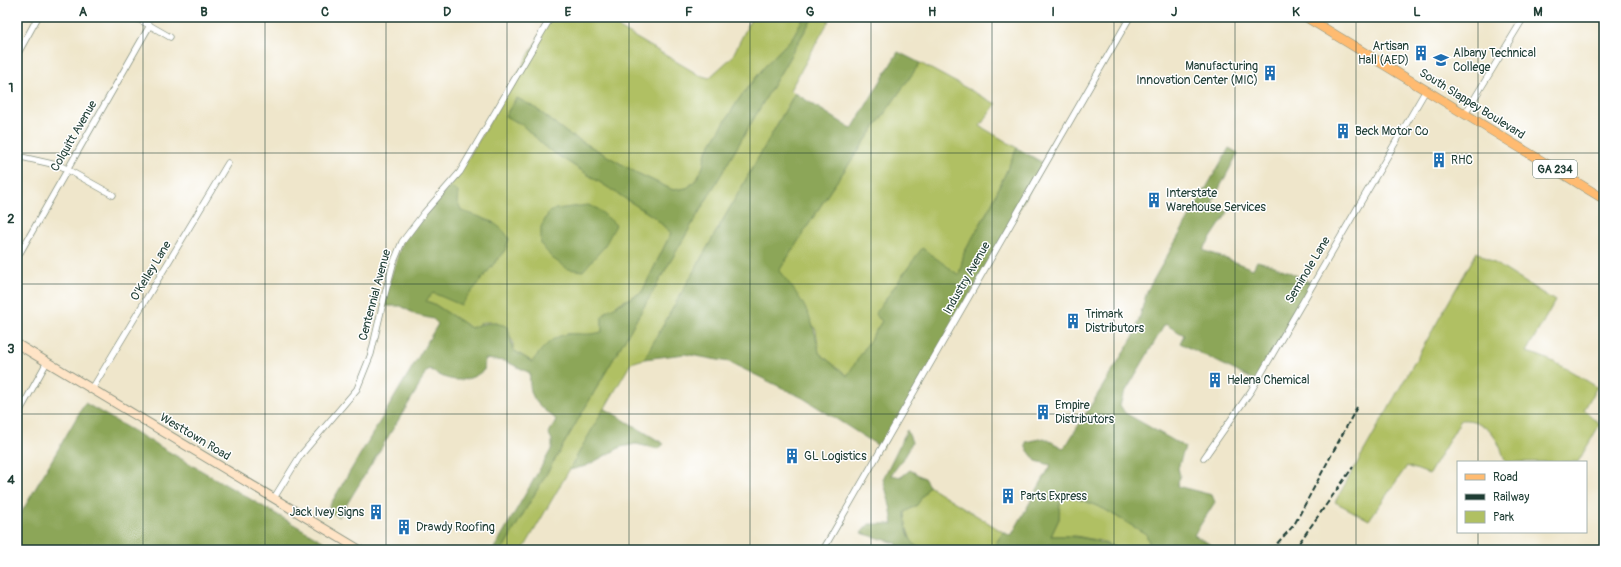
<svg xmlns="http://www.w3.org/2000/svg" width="1621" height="567" font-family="Pangolin,sans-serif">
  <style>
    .green { fill: #b0c063; stroke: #687e4c }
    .forest { fill: #8ca659; stroke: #567246 }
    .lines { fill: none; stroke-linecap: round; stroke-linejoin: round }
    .street-casing { stroke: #879280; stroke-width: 7 }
    .secondary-casing { stroke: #879280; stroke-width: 10 }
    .primary-casing { stroke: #879280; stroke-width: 10 }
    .street { stroke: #fff; stroke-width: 5.5 }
    .secondary { stroke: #ffe4c6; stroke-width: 8 }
    .primary { stroke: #ffbb71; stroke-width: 9 }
    .rail { stroke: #1f3d34; stroke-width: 2; stroke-dasharray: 6 3; stroke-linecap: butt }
    .grid { fill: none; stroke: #1f3d34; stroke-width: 1; stroke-opacity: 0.55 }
    .labels { text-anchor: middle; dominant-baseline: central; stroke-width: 3; stroke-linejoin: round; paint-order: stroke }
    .shield { fill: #fff; stroke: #627771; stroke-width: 1 }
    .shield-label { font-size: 11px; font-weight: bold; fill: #1f3d34 }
    .poi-label { font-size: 12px; fill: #1f3d34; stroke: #fff; text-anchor: start }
    .street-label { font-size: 12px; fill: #1f3d34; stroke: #fff }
    .neatline { fill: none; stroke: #1f3d34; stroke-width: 1.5 }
    .grid-label { font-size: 13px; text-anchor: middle; font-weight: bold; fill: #1f3d34 }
  </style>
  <rect width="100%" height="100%" fill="#fff"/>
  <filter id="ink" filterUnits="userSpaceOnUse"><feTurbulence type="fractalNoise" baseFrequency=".025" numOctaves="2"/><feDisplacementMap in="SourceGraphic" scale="8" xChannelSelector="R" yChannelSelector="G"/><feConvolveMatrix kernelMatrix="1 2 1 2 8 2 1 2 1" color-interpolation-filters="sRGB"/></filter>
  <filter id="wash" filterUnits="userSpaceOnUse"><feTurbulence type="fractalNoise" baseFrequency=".012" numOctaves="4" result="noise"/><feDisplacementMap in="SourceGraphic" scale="16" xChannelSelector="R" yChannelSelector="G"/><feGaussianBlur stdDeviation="0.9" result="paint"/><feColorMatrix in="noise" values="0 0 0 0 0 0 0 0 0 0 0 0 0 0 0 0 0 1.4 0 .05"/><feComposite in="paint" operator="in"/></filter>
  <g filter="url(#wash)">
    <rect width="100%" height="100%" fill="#efe6cb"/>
    <path class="green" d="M551 17H601L699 75 709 78 732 57 752 17H804L792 38 765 66 739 99 706 152 703 167 696 180 687 188 673 190 637 173 567 133 534 107 516 98 505 116 521 124 548 149 654 217 671 233 642 292 620 303 602 317V332L588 336 568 334 541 351 533 362 513 350V341L496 322H484L471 328 434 304 426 301 432 293 450 299 488 271 505 250 493 222 462 211 448 187 460 172Z
      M813 17H831L790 90 795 93 644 359 631 363 523 550H502Z
      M920 63 996 104 980 126 1017 148 991 205 964 253 959 276 922 249 875 315 882 321 848 376 819 353 816 330 779 271 830 191Z
      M1477 252 1555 301 1526 352C1552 358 1574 373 1597 387L1584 410 1600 424 1578 462H1505C1500 440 1486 418 1461 420L1429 474 1407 466 1369 520 1335 502Z
      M929 486 1003 532 992 550H921L912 543 906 526 905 512 917 505Z
      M1069 497 1085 501 1104 509 1146 534 1150 545 1147 550H1119L1101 541 1076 536H1051L1059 519 1060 501Z"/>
    <path class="forest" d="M804 17H813L502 550H493L552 448V440L548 432 553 427 556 419C537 405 528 398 530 373L505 361 485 359 484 370C467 384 448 383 430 369L425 373 418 388 339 517 327 510 438 324 433 319 416 315 401 306H382L402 242 448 187 455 189 458 192 457 202 462 211C479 217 500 221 509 239L505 250 461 305 433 293 426 301 434 304 471 328C485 322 494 321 508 327L513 350 532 362C541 350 551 336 568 334 582 333 586 336 602 332V317L607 311 642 292 671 233 654 217 548 149 521 124 505 116 517 98 534 107 567 133 637 173 673 190 687 188 696 180 703 167 706 152 739 99 765 66 792 38Z
      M898 52 920 63 830 191 779 271C802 298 814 318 819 353L847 376 882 321 875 314 922 248 959 275 964 253 991 205 1017 148 1045 164 882 448 803 398 729 362 685 354 644 359 795 93 852 129Z
      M1229 148 1238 153 1212 202 1228 212 1203 250 1253 269 1257 261C1277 266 1295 274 1313 284L1256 381 1180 343 1184 335 1165 324 1123 396 1120 405 1125 413 1185 447 1178 468 1180 476 1177 486 1212 495 1215 502 1194 535 1220 550H1147L1150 545 1146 534 1104 509 1085 501 1069 497 1060 501 1059 519 1051 536C1076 535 1096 539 1119 550L1074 548 1052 550H992L1003 532 1011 536 1051 465 1036 461 1026 448V442L1044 438 1063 448 1067 444 1135 334 1147 291Z
      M588 205 598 209 616 225 604 247 583 271 568 269 552 258 541 244V227L549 212 556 209Z
      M85 403 338 550H17V520Z
      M604 408 664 444 658 449 636 444 621 447 586 466 569 470Z
      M907 430 912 442 906 455 891 475 901 477 910 470 924 478 929 486 917 505 905 512C906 529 907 540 921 550H900L896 543 861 533 869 524H893L890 505 883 479Z"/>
  </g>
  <g filter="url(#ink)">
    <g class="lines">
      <g class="street-casing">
        <path id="street" d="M135 17 170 37
          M17 55 38 17
          M1465 114 1524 17
          M17 156 61 166 113 195
          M17 258 150 25
          M92 389 228 163
          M17 416 47 362
          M1204 458 1251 391 1426 90
          M274 498 300 456 357 389 371 354 385 294 393 264 402 242 424 213 460 172 551 17
          M823 550 1130 17"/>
      </g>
      <g class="secondary-casing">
        <path id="secondary" d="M17 344 360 550"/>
      </g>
      <g class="primary-casing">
        <path id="primary" d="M1306 17 1604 199"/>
      </g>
      <use href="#street" class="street"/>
      <use href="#secondary" class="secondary"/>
      <use href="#primary" class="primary"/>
      <path class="rail" d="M1271 550 1294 525 1357 407
        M1294 550 1353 467"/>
    </g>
  </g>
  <path class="grid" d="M143 17V550M265 17V550M386 17V550M507 17V550M629 17V550M750 17V550M871 17V550M992 17V550M1114 17V550M1235 17V550M1356 17V550M1478 17V462M17 153H1604M17 284H1604M17 414H1604M1478 532V550"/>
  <defs>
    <g id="building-bare" transform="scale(1.2)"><path d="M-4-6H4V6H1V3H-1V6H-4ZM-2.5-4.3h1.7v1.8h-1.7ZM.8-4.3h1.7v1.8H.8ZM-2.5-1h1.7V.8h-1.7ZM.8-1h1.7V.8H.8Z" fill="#1f6fb2" stroke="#fff" stroke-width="2.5" paint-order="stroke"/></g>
    <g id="school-bare" transform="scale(1.2)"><path d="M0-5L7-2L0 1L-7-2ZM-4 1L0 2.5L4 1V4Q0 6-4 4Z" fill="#1f6fb2" stroke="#fff" stroke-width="2.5" paint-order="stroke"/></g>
  </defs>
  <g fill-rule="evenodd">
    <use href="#building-bare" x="1421" y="53"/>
    <use href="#school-bare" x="1441" y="60"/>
    <use href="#building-bare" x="1270" y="73"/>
    <use href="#building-bare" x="1343" y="131"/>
    <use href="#building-bare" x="1439" y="160"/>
    <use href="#building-bare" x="1154" y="200"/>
    <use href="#building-bare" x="1073" y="321"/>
    <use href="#building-bare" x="1215" y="380"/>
    <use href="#building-bare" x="1043" y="412"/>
    <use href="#building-bare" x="792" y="456"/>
    <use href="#building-bare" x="1008" y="496"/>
    <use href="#building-bare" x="376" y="512"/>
    <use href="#building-bare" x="404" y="527"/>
  </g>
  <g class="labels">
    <rect class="shield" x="1533" y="160" width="44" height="18" rx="3"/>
    <g class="shield-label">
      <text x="1555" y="169">GA 234</text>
    </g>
    <g class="poi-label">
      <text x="1409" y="46" text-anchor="end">Artisan<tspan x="1409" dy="14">Hall (AED)</tspan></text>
      <text x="1453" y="53">Albany Technical<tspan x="1453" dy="14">College</tspan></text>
      <text x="1258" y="66" text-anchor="end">Manufacturing<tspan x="1258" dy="14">Innovation Center (MIC)</tspan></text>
      <text x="1355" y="131">Beck Motor Co</text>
      <text x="1451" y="160">RHC</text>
      <text x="1166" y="193">Interstate<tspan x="1166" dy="14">Warehouse Services</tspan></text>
      <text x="1085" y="314">Trimark<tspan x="1085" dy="14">Distributors</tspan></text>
      <text x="1227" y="380">Helena Chemical</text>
      <text x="1055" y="405">Empire<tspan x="1055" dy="14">Distributors</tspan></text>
      <text x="804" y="456">GL Logistics</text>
      <text x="1020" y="496">Parts Express</text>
      <text x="364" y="512" text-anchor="end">Jack Ivey Signs</text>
      <text x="416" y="527">Drawdy Roofing</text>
    </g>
    <g class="street-label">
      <text transform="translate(1472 104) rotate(32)">South Slappey Boulevard</text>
      <text transform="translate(74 136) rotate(-60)">Colquitt Avenue</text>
      <text transform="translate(1308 270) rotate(-59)">Seminole Lane</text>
      <text transform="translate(151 271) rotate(-59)">O'Kelley Lane</text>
      <text transform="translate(967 278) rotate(-60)">Industry Avenue</text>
      <text transform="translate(375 295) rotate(-75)">Centennial Avenue</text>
      <text transform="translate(195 437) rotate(31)">Westtown Road</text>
    </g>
  </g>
  <rect width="1621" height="567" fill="none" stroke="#fff" stroke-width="44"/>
  <rect x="1457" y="461" width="130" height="72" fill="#ffffff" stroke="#a5b1ae"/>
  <rect x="1465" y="474" width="20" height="6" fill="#ffbb71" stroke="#a5b1ae"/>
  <text x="1493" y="481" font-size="12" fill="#1f3d34">Road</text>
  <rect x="1465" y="494" width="20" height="6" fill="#1f3d34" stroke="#a5b1ae"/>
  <text x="1493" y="501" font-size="12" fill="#1f3d34">Railway</text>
  <rect x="1465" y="511" width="20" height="12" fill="#b0c063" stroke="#a5b1ae"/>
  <text x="1493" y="521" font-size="12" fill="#1f3d34">Park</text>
  <rect x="22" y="22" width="1577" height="523" class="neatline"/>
  <g class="grid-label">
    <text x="83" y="16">A</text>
    <text x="204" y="16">B</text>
    <text x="325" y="16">C</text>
    <text x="447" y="16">D</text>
    <text x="568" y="16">E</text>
    <text x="689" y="16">F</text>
    <text x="810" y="16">G</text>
    <text x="932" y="16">H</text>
    <text x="1053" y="16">I</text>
    <text x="1174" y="16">J</text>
    <text x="1296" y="16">K</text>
    <text x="1417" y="16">L</text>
    <text x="1538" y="16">M</text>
    <text x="11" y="92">1</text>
    <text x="11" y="223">2</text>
    <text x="11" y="353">3</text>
    <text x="11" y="484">4</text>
  </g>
</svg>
